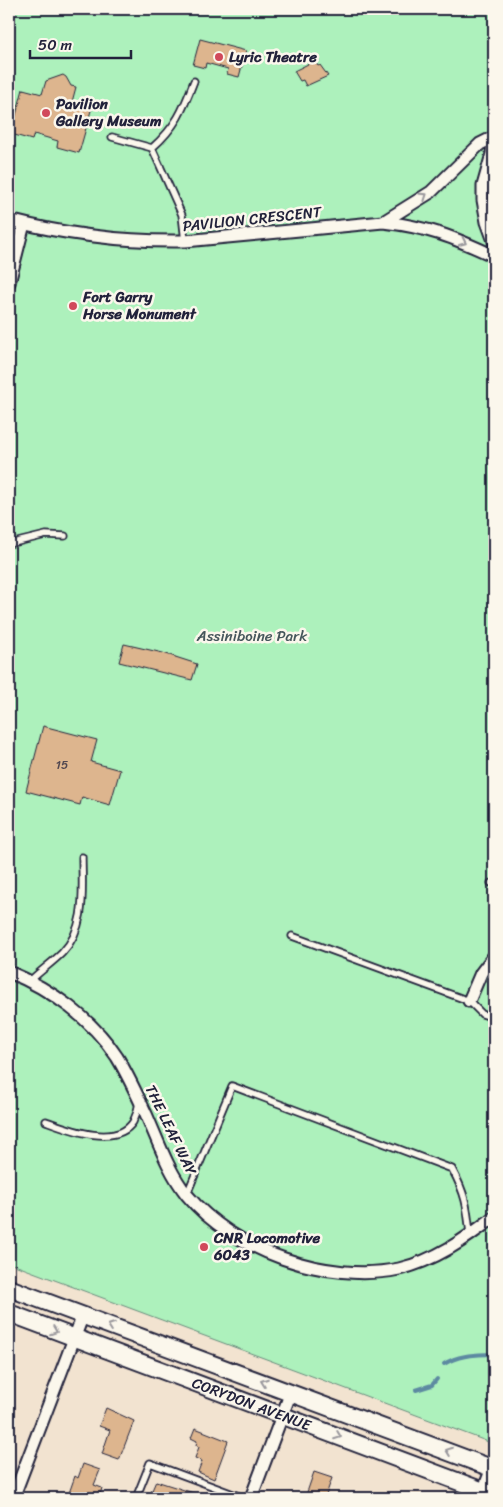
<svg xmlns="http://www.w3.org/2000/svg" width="503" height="1507" font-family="Sriracha,sans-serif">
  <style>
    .green { fill: #adf1bc; stroke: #688a7c }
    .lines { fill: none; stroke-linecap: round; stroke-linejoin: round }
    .stream { stroke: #5d8aa1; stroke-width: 4 }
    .building { fill: #ddb58e; stroke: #22223b }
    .lane-casing { stroke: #22223b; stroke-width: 9 }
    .street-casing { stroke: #22223b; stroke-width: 15 }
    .secondary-casing { stroke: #22223b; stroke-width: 20 }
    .lane { stroke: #fbf7ec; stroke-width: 5.5 }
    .street { stroke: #fbf7ec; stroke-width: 11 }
    .secondary { stroke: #fbf7ec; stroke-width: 16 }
    .oneway { stroke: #99979c }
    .poi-dot { fill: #d1495b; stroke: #fbf7ec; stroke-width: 2 }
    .labels { text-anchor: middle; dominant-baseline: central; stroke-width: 5; stroke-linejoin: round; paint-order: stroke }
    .number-label { font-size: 12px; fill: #514750 }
    .poi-label { font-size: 15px; font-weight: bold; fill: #22223b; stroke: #fbf7ec; text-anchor: start }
    .street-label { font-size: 15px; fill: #22223b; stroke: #fbf7ec }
    .park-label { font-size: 15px; fill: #45565b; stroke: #fbf7ec }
  </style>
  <rect width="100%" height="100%" fill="#f2e3d0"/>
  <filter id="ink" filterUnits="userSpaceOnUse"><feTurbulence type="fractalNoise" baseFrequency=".02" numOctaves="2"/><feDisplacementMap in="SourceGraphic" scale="10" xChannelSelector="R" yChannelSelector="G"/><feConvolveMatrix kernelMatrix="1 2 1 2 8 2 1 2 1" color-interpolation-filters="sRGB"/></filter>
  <g filter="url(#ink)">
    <path class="green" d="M9 9H494V1444L9 1263Z"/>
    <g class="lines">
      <path class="stream" d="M444 1364C460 1354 476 1355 494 1354
        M416 1390 432 1385 437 1379"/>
    </g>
    <path class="building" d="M200 39 246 51 239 77 227 74 228 69 206 63 205 68 193 65Z
      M314 61 318 66 320 65 328 76 306 86 303 80 300 81 294 71Z
      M63 75 66 77 71 86 76 87 72 102 92 107 79 153 57 147 58 141 34 134 32 140 11 134 23 89 42 94 46 81Z
      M124 644 163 653 197 664 192 680 119 662Z
      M43 726 97 740 91 762 120 770 110 805 82 797 80 805 26 791Z
      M106 1408 134 1421 119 1460 102 1454 110 1430 99 1426Z
      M195 1428 228 1441 214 1479 198 1472 202 1461 195 1458 199 1447 196 1445 197 1441 191 1438Z
      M83 1464 100 1470 94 1485 102 1488 99 1498H74L68 1496 75 1476 78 1478Z
      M314 1472 332 1478 325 1498H305Z
      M156 1481 203 1496 202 1498H155L150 1495Z"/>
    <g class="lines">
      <g class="lane-casing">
        <path id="lane" d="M112 137 152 148 182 215 185 241
          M152 148C176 127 183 110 194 81
          M9 544 46 535 65 536
          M491 883 494 884
          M292 936 469 1001 482 1014 494 1018
          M30 981C40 971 52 963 62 953 87 927 82 891 82 857
          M46 1121C68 1129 116 1148 133 1122 136 1116 138 1109 139 1103
          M187 1194 232 1086 452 1169C466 1195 467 1206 470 1234
          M136 1498 150 1463 244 1498"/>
      </g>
      <g class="street-casing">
        <path id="street" d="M494 136 492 154 483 186V200L487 222 494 241
          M9 220C67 235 125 242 185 241L383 222C428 227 453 237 494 256
          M383 222 431 192 480 144 494 137
          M9 283 24 224
          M9 972C51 989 92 1019 117 1057 128 1075 137 1095 146 1114 158 1141 168 1171 187 1195 233 1251 328 1284 399 1269 434 1261 466 1239 494 1217
          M469 1001 481 973 494 956
          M481 1497 492 1468
          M13 1498 83 1315
          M251 1498 291 1392"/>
      </g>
      <g class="secondary-casing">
        <g id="secondary">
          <path d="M9 1288 494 1469"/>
          <path id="s1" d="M9 1313 494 1495"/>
        </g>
      </g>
      <use href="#lane" class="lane"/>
      <use href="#street" class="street"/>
      <use href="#secondary" class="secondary"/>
    </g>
    <defs><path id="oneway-chevron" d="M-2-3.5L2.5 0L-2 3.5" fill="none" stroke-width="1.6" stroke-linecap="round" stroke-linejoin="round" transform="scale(1.25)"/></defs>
    <g class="oneway">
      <use href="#oneway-chevron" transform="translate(424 196) rotate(-34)"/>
      <use href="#oneway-chevron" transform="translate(463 242) rotate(25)"/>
      <use href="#oneway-chevron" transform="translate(111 1326) rotate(-160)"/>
      <use href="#oneway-chevron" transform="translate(54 1331) rotate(21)"/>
      <use href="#oneway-chevron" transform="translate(264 1382) rotate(-160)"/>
      <use href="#oneway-chevron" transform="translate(338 1436) rotate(21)"/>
      <use href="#oneway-chevron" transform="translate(449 1451) rotate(-159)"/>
    </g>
  </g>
  <g class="poi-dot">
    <circle cx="219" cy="57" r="5"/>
    <circle cx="46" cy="113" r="5"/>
    <circle cx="73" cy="306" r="5"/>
    <circle cx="204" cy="1247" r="5"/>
  </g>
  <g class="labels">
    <g class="number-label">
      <text x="62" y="765">15</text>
    </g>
    <g class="poi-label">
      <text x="229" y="57">Lyric Theatre</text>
      <text x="56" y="104">Pavilion<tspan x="56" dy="17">Gallery Museum</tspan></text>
      <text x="83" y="297">Fort Garry<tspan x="83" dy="17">Horse Monument</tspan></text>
      <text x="214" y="1238">CNR Locomotive<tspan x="214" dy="17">6043</tspan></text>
    </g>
    <g class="street-label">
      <text transform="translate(252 219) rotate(-6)">PAVILION CRESCENT</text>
      <text transform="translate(171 1130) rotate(64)">THE LEAF WAY</text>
      <text stroke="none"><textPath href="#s1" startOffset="259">CORYDON AVENUE</textPath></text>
    </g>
    <g class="park-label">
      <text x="252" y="636">Assiniboine Park</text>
    </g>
  </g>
  <rect width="503" height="1507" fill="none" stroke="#fbf7ec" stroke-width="30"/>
  <rect x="15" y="15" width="473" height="1477" fill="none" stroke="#22223b" stroke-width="2" filter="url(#ink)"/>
  <path d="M30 50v8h101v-8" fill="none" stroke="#22223b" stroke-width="2.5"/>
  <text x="38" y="50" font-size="15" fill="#22223b" stroke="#fbf7ec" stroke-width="4" paint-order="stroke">50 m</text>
</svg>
